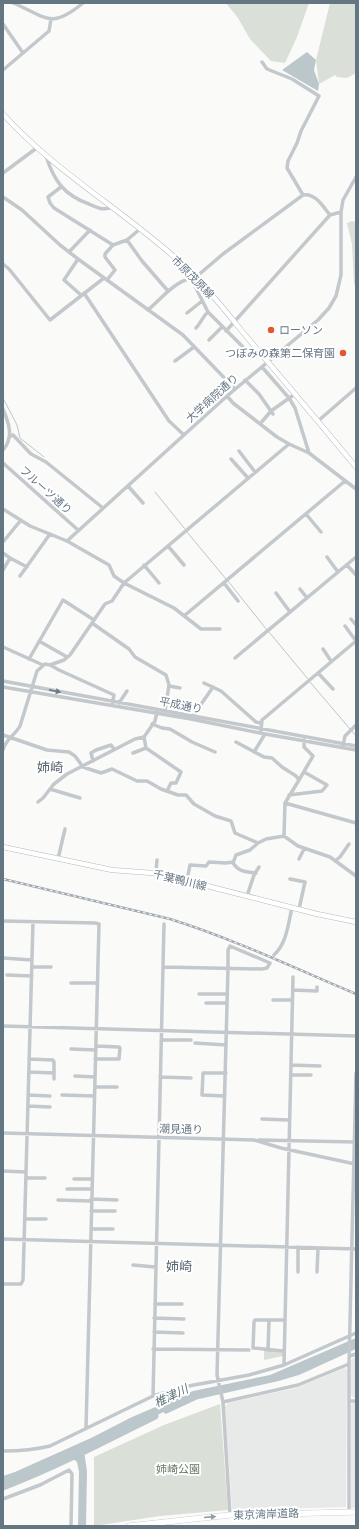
<svg xmlns="http://www.w3.org/2000/svg" width="359" height="1529" font-family="'Asap Condensed','Noto Sans JP',sans-serif">
  <style>
    .built { fill: #e8e9e9 }
    .green { fill: #dadfd7 }
    .water { fill: #bbc7cb }
    .lines { fill: none; stroke-linecap: round; stroke-linejoin: round }
    .stream { stroke: #bbc7cb; stroke-width: 1 }
    .river { stroke: #bbc7cb; stroke-width: 7 }
    .major-casing { stroke: #b5babe; stroke-width: 5.5 }
    .highway-casing { stroke: #b4b9bd; stroke-width: 6 }
    .minor { stroke: #c3c8cc; stroke-width: 3.5 }
    .major { stroke: #fff; stroke-width: 4.5 }
    .highway { stroke: #fff; stroke-width: 5.5 }
    .rail-casing { stroke: #a2aab0; stroke-width: 2.5 }
    .rail { stroke: #fff; stroke-width: 1; stroke-dasharray: 3; stroke-linecap: butt }
    .oneway { fill: #6a7a87 }
    .oneway2 { fill: #939fa8 }
    .poi-dot { fill: #e4572e; stroke: #fff; stroke-width: 1.5 }
    .labels { text-anchor: middle; dominant-baseline: central; stroke-width: 4; stroke-linejoin: round; paint-order: stroke }
    .street-label { font-size: 11px; fill: #657683; stroke: #fff }
    .poi-label { font-size: 11px; fill: #657683; stroke: #fff; text-anchor: start }
    .park-label { font-size: 11px; fill: #687a64; stroke: #fff }
    .water-label { font-size: 12px; font-style: italic; fill: #60757c; stroke: #fff }
    .quarter-label { font-size: 13px; fill: #57646e; stroke: #fff }
  </style>
  <rect width="100%" height="100%" fill="#fafaf8"/>
  <path class="built" d="M356 1356V1398H354L351 1395V1361L352 1359Z
    M345 1368 347 1370 346 1507 232 1510 225 1407 228 1403 296 1388Z
    M354 1402H356V1508H351V1405Z"/>
  <path class="green" d="M226 3H309L297 37 285 63 271 61 250 39 238 18Z
    M330 3H356V73L347 78 337 77 335 75 319 84 316 60Z
    M352 221 356 222V287L354 284 352 244 347 223Z
    M264 1350 283 1351V1356L264 1360Z
    M220 1404 228 1510 160 1516 94 1526V1457L164 1425Z"/>
  <path class="water" d="M307 52 316 60 314 70 319 84 318 91 282 70Z
    M356 1338V1345L297 1372 280 1377 196 1396 84 1451 87 1471 86 1526H78L79 1472 77 1462 71 1457 31 1476 3 1487V1476L15 1472 91 1438 132 1417 193 1391 270 1375Z"/>
  <g class="lines">
    <path class="stream" d="M3 398 17 425 20 438 44 457
      M155 492 185 529
      M187 532 226 579
      M228 581 267 630
      M269 632 308 679
      M310 682 356 736"/>
    <path class="river" d="M166 1410 196 1396 280 1377 297 1372 356 1345
      M3 1487C55 1467 105 1441 155 1416"/>
    <g class="major-casing">
      <path id="major" d="M3 114C57 174 131 215 190 271 212 293 231 318 251 342 286 383 321 425 356 467
        M3 847 112 870 166 874 215 888 317 914 356 922"/>
    </g>
    <g class="highway-casing">
      <path id="highway" d="M129 1526 230 1515 356 1512"/>
    </g>
    <path class="minor" d="M13 3C47 17 50 30 83 3
      M3 24 23 53
      M262 62 267 69 292 79 319 96 301 131 297 143 288 161 287 168 303 195
      M3 70 49 31 51 19
      M46 156C54 181 64 195 89 204 98 208 103 211 113 207
      M3 173 38 147
      M61 187 48 197 50 203 54 208 113 245 127 240 140 229
      M3 197 22 210 60 245 78 259 183 335 235 389
      M127 240 142 261 168 291
      M69 252 90 230
      M78 259 64 280 81 295
      M3 264 9 269 50 320 104 278
      M190 271 191 278 208 312 247 351
      M196 277 223 254 303 195C315 192 324 208 330 215
      M107 280 115 270 105 257V254L113 245
      M84 293 169 421 184 435
      M148 310C162 298 173 283 191 278
      M187 313 202 301
      M196 328C201 323 203 316 208 312
      M226 331 330 215 341 212
      M209 340 222 327
      M175 361 194 347
      M262 367 289 398 295 408 309 453
      M245 380 259 394 273 414
      M227 396 233 403 277 437 289 444 309 453 356 489
      M3 409C9 423 14 438 3 450
      M318 421 356 388
      M260 424 271 411 295 394
      M10 436 13 435 31 454 46 462 103 508
      M239 451 255 472
      M231 459 248 478
      M3 463 78 530
      M128 486 143 503
      M3 509 30 526 67 541 109 565 114 576 124 583 174 608 201 629H220
      M306 514 321 532
      M67 541 227 396 318 320 329 308 336 296 341 275V212L343 200 356 177
      M3 542 21 520
      M168 546 184 565
      M3 553 10 558 3 570
      M327 557 338 572
      M10 558 27 567
      M144 565 159 583
      M347 565 356 575
      M20 576 50 534
      M224 583 238 601
      M300 589 307 598
      M276 593 290 612
      M184 616 345 481
      M351 619 356 625
      M92 623 129 649 135 657 166 675 169 685 165 711
      M345 626 356 641
      M39 641 67 657
      M3 647 43 665
      M323 649 331 661
      M235 658 356 557
      M29 659 63 600 94 620
      M50 665 59 670 114 695 112 704
      M318 673 333 689
      M3 681 356 746
      M204 683 221 691 256 722 261 723
      M169 686 180 688
      M3 687 191 719 265 734 356 750
      M119 703 127 691
      M193 716 213 687
      M152 724 162 728 170 729 192 742 215 752
      M261 730 262 720 356 641
      M3 735 47 750 69 752 75 756 83 767 101 773 112 769 137 781H147L161 789 178 795H186L194 804 215 816 231 821 235 833 258 843
      M144 737 146 748 181 772 176 783H171L167 791
      M236 742 264 757 272 758 282 767 296 776 299 780 285 803 284 836
      M343 746 345 736 356 725
      M3 750C5 740 15 735 20 726L37 671 45 664 50 665 64 660 70 655 105 604 112 601 124 583 289 444
      M254 752 265 734
      M133 753 146 748
      M93 761 91 753 96 750 111 745 114 749
      M299 780 313 756 304 747V740
      M50 789 80 798
      M289 795 322 791 327 785 304 772
      M38 802 43 798 54 784 67 774 135 739 144 737 155 721 157 712
      M285 803 356 823
      M58 859 65 829
      M299 859 304 849
      M335 861 340 857 349 844
      M156 872 157 860
      M256 873C246 872 239 872 233 863L236 855 250 850 258 843 266 839 284 836 298 846 330 857 356 876
      M290 879 305 882 299 909
      M187 880 190 865 206 866 209 862 226 863 233 862
      M247 896 254 875 259 867
      M3 921 95 923 99 924 86 1428
      M274 955C287 943 288 924 292 908
      M3 958 32 960
      M32 967H51
      M164 967 262 969 267 968 270 963 230 946 228 950V968L217 1375 223 1402 230 1515
      M7 975 32 976
      M71 983H97
      M293 990 317 991V987
      M199 994H227
      M273 1000H292
      M206 1003H227
      M3 1026 356 1036
      M161 1040H191
      M195 1043 226 1045
      M71 1049 96 1050
      M29 1059 53 1060 54 1062V1079
      M95 1059H119L120 1048 119 1047 96 1046
      M291 1065 320 1066
      M29 1072 54 1073
      M291 1075H311
      M75 1076 95 1077
      M160 1077 191 1078
      M95 1087H117
      M28 1095 50 1096
      M62 1095 94 1096
      M225 1096 202 1095 203 1073H226
      M28 1106 50 1107
      M262 1119 289 1120
      M3 1133 254 1140 281 1148 355 1164
      M259 1140 355 1142
      M3 1171 26 1172
      M26 1178H45
      M74 1179H92
      M67 1189H92
      M91 1199 117 1200
      M58 1200 91 1201
      M91 1211H115
      M25 1219H46
      M91 1229H113
      M3 1239 356 1249
      M298 1247V1272
      M133 1265 155 1267
      M317 1272 318 1248
      M3 1284H21L23 1280 33 922
      M155 1304H182
      M154 1318 184 1319
      M154 1332 183 1333
      M153 1349 249 1350
      M268 1350 269 1320
      M283 1351 253 1348 254 1322 255 1320H284
      M350 1356 356 1354
      M284 1365 293 977
      M153 1396 164 924
      M349 1401H356
      M223 1402 298 1385 349 1364
      M3 1451C20 1451 34 1450 50 1446L153 1396 183 1387 249 1375 284 1365 356 1333
      M3 1499 40 1485 69 1470 72 1474 71 1526
      M349 1512V1364L356 1073"/>
    <use href="#major" class="major"/>
    <use href="#highway" class="highway"/>
    <g class="rail-casing">
      <path id="rail" d="M3 879 170 919C234 939 294 968 356 994"/>
    </g>
    <use href="#rail" class="rail"/>
  </g>
  <defs><path id="oneway-solid" d="M-6-.8H1V-3.2L6.5 0L1 3.2V.8H-6Z"/></defs>
  <use class="oneway" href="#oneway-solid" transform="translate(55 691) rotate(11)"/>
  <use class="oneway2" href="#oneway-solid" transform="translate(210 1517) rotate(-5)"/>
  <g class="poi-dot">
    <circle cx="271" cy="330" r="4"/>
    <circle cx="343" cy="353" r="4"/>
  </g>
  <g class="labels">
    <g class="street-label">
      <text transform="translate(193 277) rotate(45)">市原茂原線</text>
      <text transform="translate(212 398) rotate(-42)">大学病院通り</text>
      <text transform="translate(46 490) rotate(42)">フルーツ通り</text>
      <text transform="translate(181 705) rotate(11)">平成通り</text>
      <text transform="translate(180 880) rotate(14)">千葉鴨川線</text>
      <text transform="translate(181 1129) rotate(1)">潮見通り</text>
      <text transform="translate(266 1514) rotate(-2)">東京湾岸道路</text>
    </g>
    <g class="poi-label">
      <text x="279" y="330">ローソン</text>
      <text x="335" y="353" text-anchor="end">つぼみの森第二保育園</text>
    </g>
    <g class="park-label">
      <text x="178" y="1469">姉崎公園</text>
    </g>
    <g class="water-label">
      <text transform="translate(171 1396) rotate(-26)">椎津川</text>
    </g>
    <g class="quarter-label">
      <text x="50" y="767">姉崎</text>
      <text x="179" y="1266">姉崎</text>
    </g>
  </g>
  <rect width="359" height="1529" fill="none" stroke="#657683" stroke-width="8"/>
</svg>
